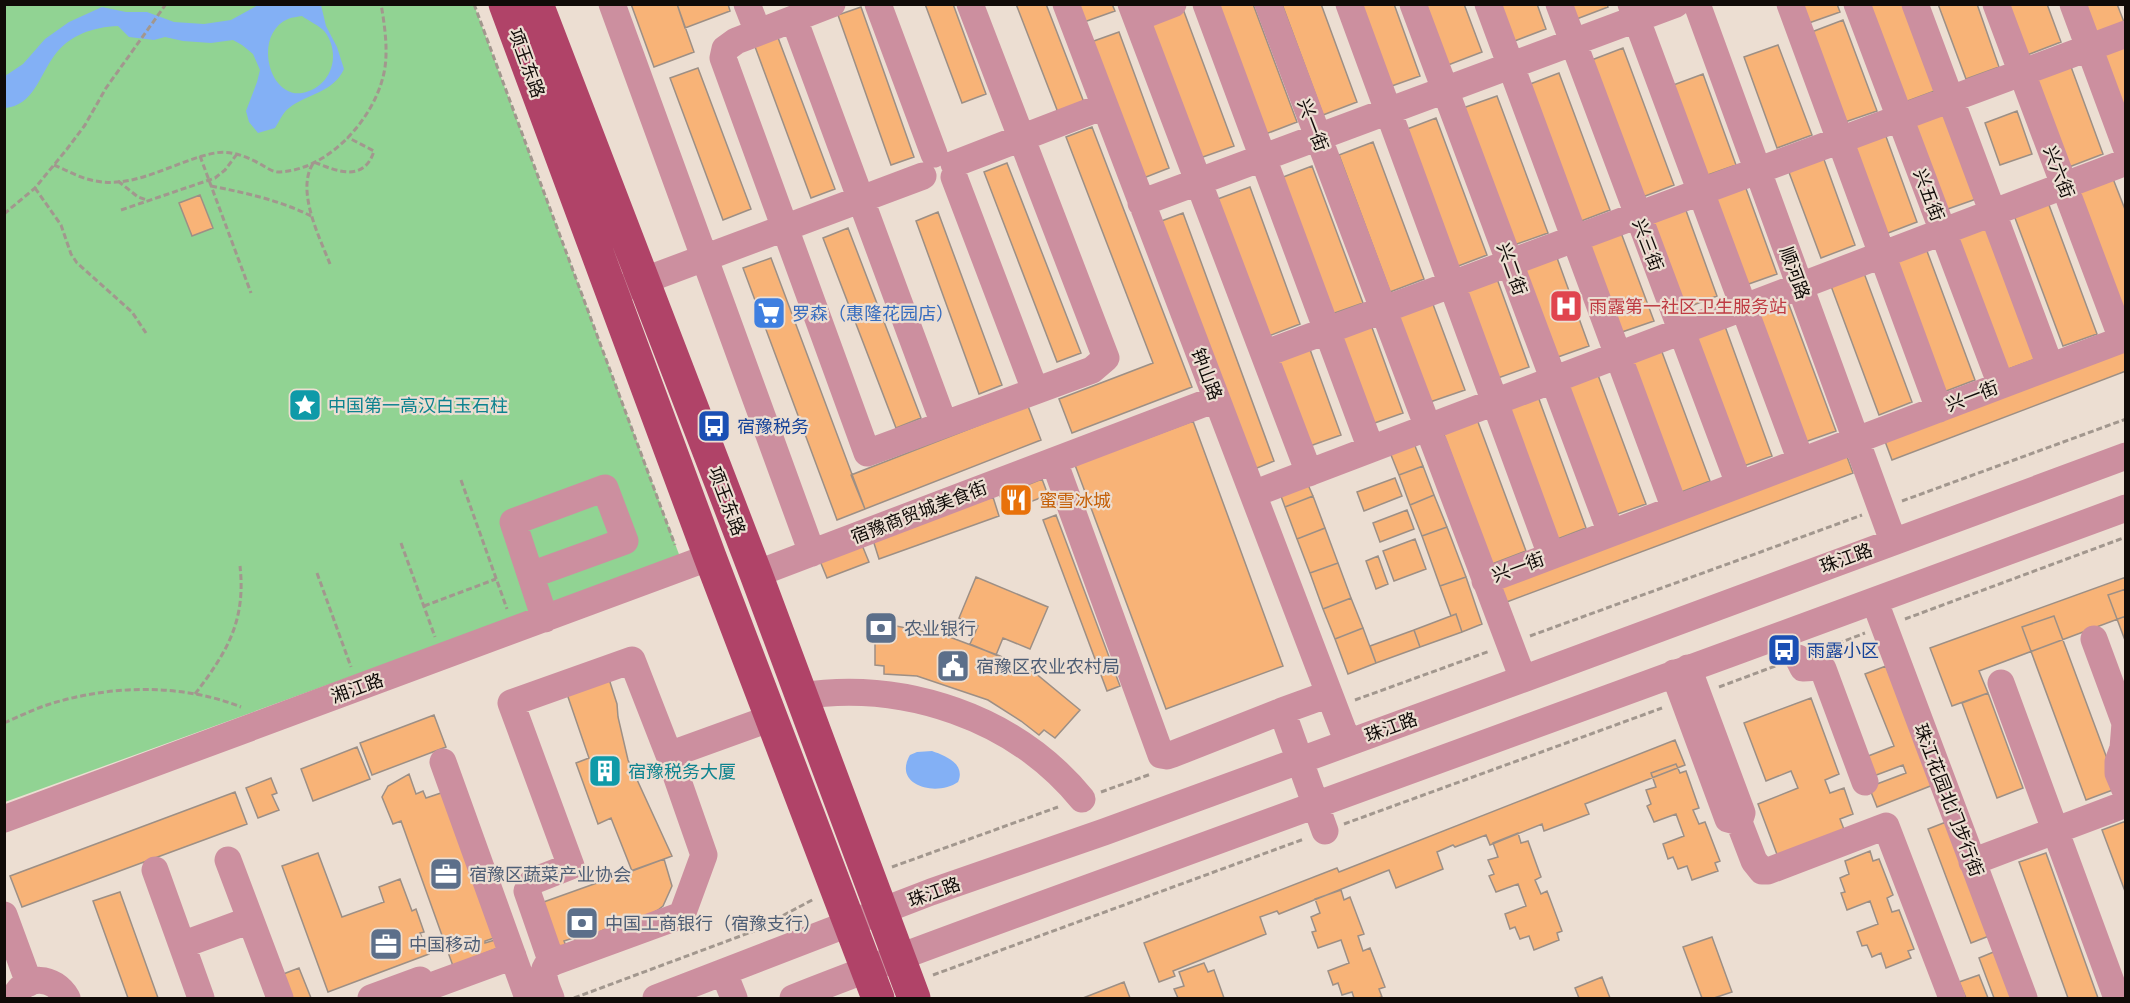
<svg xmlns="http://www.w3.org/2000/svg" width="2130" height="1003" font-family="'PT Sans','Noto Sans SC',sans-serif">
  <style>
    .green { fill: #91d393 }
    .water { fill: #83b0f5; fill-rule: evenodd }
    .building { fill: #f8b377; stroke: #9d8f85; stroke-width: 1.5 }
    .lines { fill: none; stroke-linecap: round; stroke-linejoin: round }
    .path { stroke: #a2978e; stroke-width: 3; stroke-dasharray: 6 3; stroke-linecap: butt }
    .minor { stroke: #cc8f9f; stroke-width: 27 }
    .major { stroke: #b04368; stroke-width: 33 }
    .labels { text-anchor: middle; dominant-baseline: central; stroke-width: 4.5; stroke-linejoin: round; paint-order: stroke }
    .street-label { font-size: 18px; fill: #100b08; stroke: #ecded2 }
    .health-label { font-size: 18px; fill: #be3a42; stroke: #ecded2; text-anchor: start }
    .shop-label { font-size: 18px; fill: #366cbe; stroke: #ecded2; text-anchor: start }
    .culture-label { font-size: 18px; fill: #0d838f; stroke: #ecded2; text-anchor: start }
    .transit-label { font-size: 18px; fill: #164399; stroke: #ecded2; text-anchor: start }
    .food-label { font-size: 18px; fill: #c56008; stroke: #ecded2; text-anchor: start }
    .service-label { font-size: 18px; fill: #4e5e75; stroke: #ecded2; text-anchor: start }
  </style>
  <rect width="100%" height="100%" fill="#ecded2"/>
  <path class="green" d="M5 5H474L680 557 5 802Z"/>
  <path class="water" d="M260 4 321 5 326 26 337 47 344 69C333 93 308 93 289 108 283 112 279 122 275 128L258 133 249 122 246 111 257 82 260 70 253 54 242 45 233 40 211 43 183 41 165 37 154 40 129 37 118 26C93 27 69 35 54 56 40 75 33 106 5 108V76L23 64 45 39 69 22 102 7 126 12H147L174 22 204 24 231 20ZM302 16C309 21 320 26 325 32 342 55 331 88 302 93 268 98 253 34 288 19 292 17 298 17 302 16Z
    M932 751C946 756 966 764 958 782 937 797 892 786 910 755L917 752Z"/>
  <path class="building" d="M631 4H677L694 52 654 67Z
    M677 4H728L730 11 685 28Z
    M925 4H953L986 94 962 103Z
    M1016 4H1046L1085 105 1059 115Z
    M1078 4H1112L1115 11 1084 22Z
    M1215 4H1253L1297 122 1263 135Z
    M1282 4H1321L1357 102 1323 115Z
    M1355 4H1394L1420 76 1386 88Z
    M1426 4H1464L1482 52 1448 65Z
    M1498 4H1537L1546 29 1512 42Z
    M1568 4H1607L1608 7 1574 20Z
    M1799 4H1837L1840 12 1806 24Z
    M1869 4H1908L1940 89 1905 102Z
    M1938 4H1977L1999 67 1966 79Z
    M2008 4H2047L2061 42 2027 55Z
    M2078 4H2117L2124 22 2090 35Z
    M861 7 914 157 891 165 838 15Z
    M1183 9 1234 146 1200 158 1149 22Z
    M1843 20 1877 111 1842 123 1809 33Z
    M1119 32 1169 168 1141 179 1091 42Z
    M777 35 835 189 811 198 754 44Z
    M2126 43V123L2099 52Z
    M1778 45 1812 135 1777 148 1744 57Z
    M1623 48 1674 185 1640 198 1589 61Z
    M2070 64 2103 154 2069 167 2035 76Z
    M698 68 751 209 723 220 670 78Z
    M1559 73 1610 210 1576 223 1525 86Z
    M1703 74 1736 165 1702 177 1668 87Z
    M1497 96 1548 233 1514 245 1463 108Z
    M1946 107 1979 198 1945 210 1912 120Z
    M2017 111 2032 154 2000 165 1985 123Z
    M1436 118 1487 255 1453 268 1402 131Z
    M1092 127 1192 387 1072 433 1059 399 1153 363 1066 137Z
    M1884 131 1917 222 1883 235 1849 144Z
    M1373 142 1424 279 1390 292 1339 155Z
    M1822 154 1855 245 1821 258 1787 167Z
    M1007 163 1081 353 1057 362 984 172Z
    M1312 166 1363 303 1329 315 1278 179Z
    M2110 171 2126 212V316L2076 183Z
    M1744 183 1777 274 1743 286 1709 196Z
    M1250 187 1300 324 1266 337 1215 200Z
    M200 195 213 228 192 236 179 203Z
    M2046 197 2097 334 2063 346 2012 210Z
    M1684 205 1717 296 1683 309 1649 218Z
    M938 212 1002 385 979 394 916 221Z
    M1183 213 1274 461 1252 470 1156 223Z
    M1987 221 2038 358 2003 371 1953 234Z
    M848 228 921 418 896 428 823 238Z
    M1620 230 1654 321 1619 333 1586 243Z
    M1924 243 1975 380 1941 393 1890 256Z
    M1556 255 1589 346 1555 358 1522 268Z
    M771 258 865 509 837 520 743 268Z
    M1861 265 1912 402 1879 415 1828 278Z
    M1496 276 1529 367 1495 379 1462 289Z
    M1785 294 1836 431 1802 443 1751 306Z
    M1431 299 1465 390 1430 402 1397 312Z
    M1722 318 1772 456 1738 468 1687 331Z
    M1370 322 1403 413 1369 425 1335 335Z
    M1308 344 1341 435 1307 447 1273 357Z
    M1659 344 1710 481 1676 494 1625 357Z
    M2126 345V371L1892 460 1883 436Z
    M1595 367 1646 504 1612 516 1561 379Z
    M1536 391 1586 528 1552 541 1501 404Z
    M1028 406 1041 440 865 509 851 475Z
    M1475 414 1526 551 1492 564 1441 427Z
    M1193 421 1283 666 1166 709 1075 465Z
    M1411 436 1423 466 1399 475 1387 445Z
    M1845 451 1853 473 1504 603 1496 581Z
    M1423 466 1434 495 1410 505 1399 475Z
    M1305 478 1313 496 1285 507 1278 488Z
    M1395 478 1402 496 1364 511 1357 492Z
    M1042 479 1048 495 1006 511 1000 496Z
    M1434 495 1447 527 1422 536 1410 505Z
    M1313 496 1325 528 1297 539 1285 507Z
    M993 497 999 516 879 559 873 540Z
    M1407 510 1414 529 1380 542 1373 523Z
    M1056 515 1120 686 1107 691 1043 520Z
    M1447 527 1466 577 1440 586 1422 536Z
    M1325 528 1338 563 1310 573 1297 539Z
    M1415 539 1426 569 1394 581 1383 551Z
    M862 545 869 562 827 578 820 561Z
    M1378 556 1388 584 1376 589 1366 561Z
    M1338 563 1351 598 1323 609 1310 573Z
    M976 577 1048 607 1030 649 1003 638 996 655 970 644 978 626 959 618Z
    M1466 577 1482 624 1462 632 1456 614 1451 616 1440 586Z
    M2126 577V616L1979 671 1988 693 1952 706 1930 648Z
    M2126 589V643L2108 595Z
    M1351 598 1363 628 1335 639 1323 609Z
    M1456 614 1462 632 1420 647 1414 630Z
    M2054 616 2118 788 2086 800 2022 627Z
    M896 626 947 636 1000 656 1035 673 1080 710 1055 738 1044 730 1039 735 1021 721 988 700 917 676 884 674V666L875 665V630Z
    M1363 628 1376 663 1348 674 1335 639Z
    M1414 630 1420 647 1376 663 1370 646Z
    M1886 666 1933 785 1877 807 1869 787 1906 773 1903 765 1871 777 1863 758 1894 746 1865 674Z
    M609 679 617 704 618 717 628 760 672 856 632 871 611 818 598 824 576 763 589 758 567 694Z
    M1988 693 2023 788 1997 798 1962 703Z
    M1811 698 1839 774 1825 780 1830 793 1844 788 1853 814 1840 819 1845 832 1778 857 1758 804 1798 788 1791 771 1766 781 1744 723Z
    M434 715 446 747 372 775 360 743Z
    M1675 740 1685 765 1585 804 1589 814 1544 831 1542 824 1490 845 1486 835 1455 847 1453 845 1437 852 1443 869 1396 888 1389 870 1279 914 1277 911 1260 917 1266 934 1173 971 1175 976 1159 982 1144 943 1337 868 1339 872Z
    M357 747 370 779 313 801 301 769Z
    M1676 764 1680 773 1686 771 1699 808 1693 810 1699 824 1705 822 1720 861 1715 863 1718 871 1692 880 1687 866 1678 869 1673 857 1668 859 1663 844 1684 836 1676 814 1654 822 1647 806 1651 804 1646 790 1656 787 1651 773Z
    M409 774 416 794 423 791 426 798 444 792 494 938 485 941V943L495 940 498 948 453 966 401 821 393 824 382 797 388 786Z
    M271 778 277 793 272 795 279 810 258 818 246 788Z
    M235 792 247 824 22 907 10 876Z
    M2126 821V894L2102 830Z
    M1946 822 1989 936 1971 943 1928 829Z
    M1518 833 1521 843 1528 841 1541 877 1535 880 1541 894 1547 891 1562 931 1557 933 1559 940 1534 950 1529 936 1520 939 1515 927 1510 929 1505 914 1526 906 1518 884 1496 892 1489 876 1494 874 1488 860 1498 857 1493 843Z
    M1870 851 1873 861 1879 859 1893 895 1887 898 1892 912 1899 910 1914 949 1908 951 1911 958 1886 968 1881 953 1872 957 1867 945 1862 946 1857 932 1878 924 1870 901 1847 910 1841 893 1845 892 1840 878 1849 874 1845 861Z
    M318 853 342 917 384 902 379 887 400 879 412 911 416 909 424 932 420 933 429 954 328 992 282 866Z
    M2046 853 2098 998H2068L2019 862Z
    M664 859 672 886 663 906 658 910 624 929 621 921 609 925 606 929 578 941 573 938 564 941 566 946 552 945 538 904Z
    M1341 890 1344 900 1350 897 1364 934 1358 936 1363 951 1370 948 1385 987 1379 989 1382 997 1378 998H1354L1352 992 1342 995 1338 983 1333 985 1328 971 1349 963 1341 940 1318 948 1312 932 1316 931 1311 917 1320 913 1315 899Z
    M120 892 158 998H128L93 901Z
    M1712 937 1732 992 1714 998H1702L1683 947Z
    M1996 951 2014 998H1994L1979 958Z
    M1204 963 1208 972 1214 970 1224 998H1178L1174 989 1184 986 1179 972Z
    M299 968 311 998H287L278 976Z
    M1979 975 1988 998H1966L1959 982Z
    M1602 977 1610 998H1579L1575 988Z
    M1124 982 1130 998H1083Z"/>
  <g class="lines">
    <path class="path" d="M474 4 675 545
      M200 156 251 293
      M54 165C68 171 82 179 96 181 136 189 177 160 215 153 231 150 248 157 262 165 267 168 273 172 278 172 327 171 372 121 383 77 389 55 385 27 381 4
      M118 181 138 197 147 200
      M211 186C246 193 279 200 311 216
      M35 188 61 225 71 254 77 263 132 312 146 333
      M121 210 215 178 225 170 237 154
      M4 214 35 188 67 149 85 125 106 88 166 4
      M330 264C319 236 295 189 314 162 336 171 364 183 374 151L347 137
      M461 480 507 609
      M1902 501 2126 419
      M401 543 435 637
      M317 573 351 667
      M424 606 496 579
      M1905 619 2126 537
      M1530 636 1862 515
      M1829 647 1865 633
      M1719 687 1778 665
      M195 694C227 652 246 621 240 566
      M1355 700 1490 651
      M4 723C18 717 32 710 47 705 108 685 181 683 241 707
      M1101 792 1151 774
      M1344 824 1662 708
      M892 867 1058 807
      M933 975 1304 839
      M574 998 754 931 814 899"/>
    <path class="minor" d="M612 4 812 553
      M747 4 758 32
      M832 4 736 41 725 49 723 58 867 453 1092 370 1106 358 970 4
      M878 4 934 154
      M1066 4 1348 743
      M1131 4 1309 473
      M1206 4 1371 449
      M1268 4 1523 679
      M1349 4 1551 555
      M1413 4 1611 533
      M1488 4 1675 509
      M1559 4 1739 484
      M1631 4 1801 461
      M1697 4 1893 541
      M1790 4 1939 409
      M1857 4 2001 385
      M1915 4 2050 366
      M1996 4 2122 339
      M2073 4 2126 147
      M1137 18 1173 4
      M794 19 944 424
      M954 164 1104 106
      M954 177 1035 390
      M1141 203 1676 4
      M624 288 923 176
      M1264 354 2126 34
      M1054 461 1161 755 1167 756 1173 754 1282 711 1325 831
      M1253 494 2126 162
      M756 574 1216 399
      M531 575 625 541 605 488 513 522 545 619
      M1485 581 2126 338
      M1875 602 2024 998
      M2094 639 2125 723 2123 748 2118 762V773L2126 792
      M1798 658 1803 668 1820 667 1823 669 1865 782
      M1674 673 1728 819 1739 822 1742 813 1688 668
      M2001 683 2117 998
      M800 696C904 680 1015 717 1082 799
      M1282 711 1329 694
      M669 755 771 718
      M443 762 528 998
      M4 819 710 557
      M1739 822 1754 861 1762 871H1768L1886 826 1952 998
      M228 860 280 998
      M1972 862 2126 804
      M155 870 201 998
      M4 915 29 983
      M182 945 250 920
      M724 973 734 998
      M14 998C26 973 54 976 67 998
      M371 998 420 980 423 989 513 956
      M551 998C547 987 539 974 548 964L682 915 704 855 669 755 632 660 511 703 571 866 533 881 527 891 552 963
      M656 998 931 892 1104 832 1523 679 2126 456
      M793 998C912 951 1033 908 1154 864 1477 744 1803 629 2126 508"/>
    <path class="major" d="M505 4 710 557 878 998
      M537 4 756 574 914 998"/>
  </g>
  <defs>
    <g id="hospital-square" transform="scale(1.725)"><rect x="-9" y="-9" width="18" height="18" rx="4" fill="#e0444e" stroke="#ecded2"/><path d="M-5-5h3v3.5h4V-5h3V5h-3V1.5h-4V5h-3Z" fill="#fff"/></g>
    <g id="supermarket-square" transform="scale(1.725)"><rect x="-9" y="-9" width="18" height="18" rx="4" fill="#3f7fe0" stroke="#ecded2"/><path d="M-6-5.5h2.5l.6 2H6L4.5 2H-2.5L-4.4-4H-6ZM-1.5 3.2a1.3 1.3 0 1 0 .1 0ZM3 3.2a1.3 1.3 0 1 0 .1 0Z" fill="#fff"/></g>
    <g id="sight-square" transform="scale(1.725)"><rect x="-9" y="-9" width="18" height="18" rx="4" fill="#0f9aa8" stroke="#ecded2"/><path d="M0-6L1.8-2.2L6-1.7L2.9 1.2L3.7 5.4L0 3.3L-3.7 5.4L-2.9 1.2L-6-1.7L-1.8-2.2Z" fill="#fff"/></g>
    <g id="bus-square" transform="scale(1.725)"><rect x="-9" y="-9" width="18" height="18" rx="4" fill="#1a4fb4" stroke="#ecded2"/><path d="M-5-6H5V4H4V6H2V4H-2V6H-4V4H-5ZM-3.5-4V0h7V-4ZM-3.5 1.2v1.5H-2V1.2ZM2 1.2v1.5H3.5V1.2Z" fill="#fff"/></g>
    <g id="restaurant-square" transform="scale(1.725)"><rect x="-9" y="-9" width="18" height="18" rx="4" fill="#e8710a" stroke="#ecded2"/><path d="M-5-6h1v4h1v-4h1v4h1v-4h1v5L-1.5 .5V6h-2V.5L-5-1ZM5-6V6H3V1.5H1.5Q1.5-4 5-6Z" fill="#fff"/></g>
    <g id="bank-square" transform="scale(1.725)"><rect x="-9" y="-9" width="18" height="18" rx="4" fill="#5c6f8a" stroke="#ecded2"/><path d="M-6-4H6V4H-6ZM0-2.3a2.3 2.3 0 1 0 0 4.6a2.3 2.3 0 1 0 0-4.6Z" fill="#fff"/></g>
    <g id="civic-square" transform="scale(1.725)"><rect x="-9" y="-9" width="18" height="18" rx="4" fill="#5c6f8a" stroke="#ecded2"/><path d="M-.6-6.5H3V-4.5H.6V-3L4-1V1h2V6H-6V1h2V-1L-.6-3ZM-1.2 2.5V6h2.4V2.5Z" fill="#fff"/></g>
    <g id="building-square" transform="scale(1.725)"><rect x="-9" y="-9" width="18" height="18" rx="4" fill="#0f9aa8" stroke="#ecded2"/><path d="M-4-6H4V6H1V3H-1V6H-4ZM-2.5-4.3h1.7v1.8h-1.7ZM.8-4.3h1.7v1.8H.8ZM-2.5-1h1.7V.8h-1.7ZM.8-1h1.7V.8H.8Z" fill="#fff"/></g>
    <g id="office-square" transform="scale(1.725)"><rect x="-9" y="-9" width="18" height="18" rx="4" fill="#5c6f8a" stroke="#ecded2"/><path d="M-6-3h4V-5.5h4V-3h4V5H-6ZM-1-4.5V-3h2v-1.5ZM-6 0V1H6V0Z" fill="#fff"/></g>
  </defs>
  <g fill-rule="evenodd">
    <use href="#hospital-square" x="1566" y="306"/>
    <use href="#supermarket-square" x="769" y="313"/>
    <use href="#sight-square" x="305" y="405"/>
    <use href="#bus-square" x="714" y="426"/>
    <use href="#restaurant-square" x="1016" y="500"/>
    <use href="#bank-square" x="881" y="628"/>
    <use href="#bus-square" x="1784" y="650"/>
    <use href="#civic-square" x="953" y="666"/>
    <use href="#building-square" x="605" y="771"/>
    <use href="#office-square" x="446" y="874"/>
    <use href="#bank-square" x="582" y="923"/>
    <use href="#office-square" x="386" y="944"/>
  </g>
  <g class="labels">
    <g class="street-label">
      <text transform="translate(527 63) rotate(70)">项王东路</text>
      <text transform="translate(1313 125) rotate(69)">兴一街</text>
      <text transform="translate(2059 172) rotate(69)">兴六街</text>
      <text transform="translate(1929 195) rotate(69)">兴五街</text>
      <text transform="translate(1648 245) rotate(69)">兴三街</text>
      <text transform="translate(1512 269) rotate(70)">兴二街</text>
      <text transform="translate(1795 273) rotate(70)">顺河路</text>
      <text transform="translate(1207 374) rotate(69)">钟山路</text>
      <text transform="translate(1972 396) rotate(-21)">兴一街</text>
      <text transform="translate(727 501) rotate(69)">项王东路</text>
      <text transform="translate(919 512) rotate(-21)">宿豫商贸城美食街</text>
      <text transform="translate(1846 558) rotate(-20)">珠江路</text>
      <text transform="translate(1518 567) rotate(-20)">兴一街</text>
      <text transform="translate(357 688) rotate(-20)">湘江路</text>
      <text transform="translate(1391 727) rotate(-20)">珠江路</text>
      <text transform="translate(1949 800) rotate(69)">珠江花园北门步行街</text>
      <text transform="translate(934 892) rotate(-20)">珠江路</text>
    </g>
    <g class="health-label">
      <text x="1589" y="306">雨露第一社区卫生服务站</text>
    </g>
    <g class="shop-label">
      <text x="792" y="313">罗森（惠隆花园店）</text>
    </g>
    <g class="culture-label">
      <text x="328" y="405">中国第一高汉白玉石柱</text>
      <text x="628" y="771">宿豫税务大厦</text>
    </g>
    <g class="transit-label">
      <text x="737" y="426">宿豫税务</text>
      <text x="1807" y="650">雨露小区</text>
    </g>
    <g class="food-label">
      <text x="1039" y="500">蜜雪冰城</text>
    </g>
    <g class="service-label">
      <text x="904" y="628">农业银行</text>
      <text x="976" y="666">宿豫区农业农村局</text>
      <text x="469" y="874">宿豫区蔬菜产业协会</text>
      <text x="605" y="923">中国工商银行（宿豫支行）</text>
      <text x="409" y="944">中国移动</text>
    </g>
  </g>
  <rect width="2130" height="1003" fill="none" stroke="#100b08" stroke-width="12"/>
</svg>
